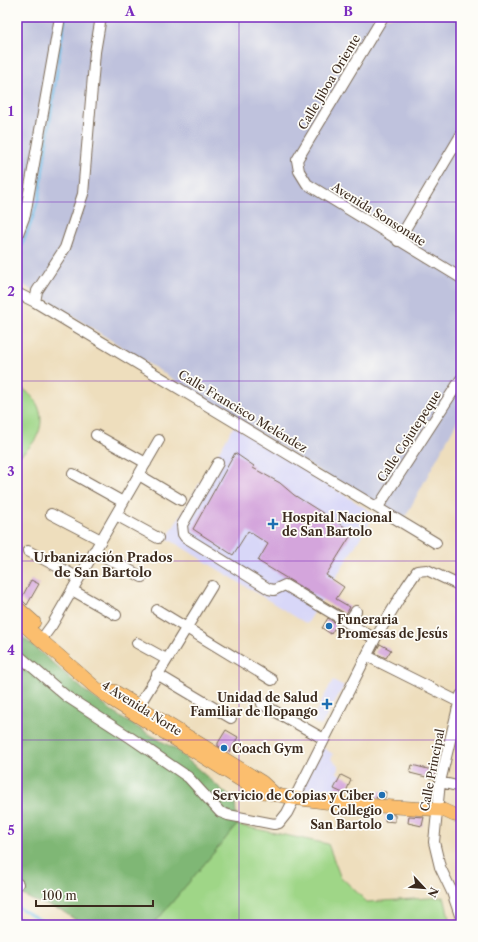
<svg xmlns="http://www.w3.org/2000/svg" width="478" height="942" font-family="'Libre Caslon Text',serif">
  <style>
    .built { fill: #d8d7f8 }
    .industrial { fill: #bfc2dd }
    .green { fill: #9fd687; stroke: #6d8052 }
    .forest { fill: #7fb774; stroke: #5d7049 }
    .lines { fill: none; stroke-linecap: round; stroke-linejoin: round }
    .stream { stroke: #6cbbe7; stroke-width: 2.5 }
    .building { fill: #d4a5dc }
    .minor-casing { stroke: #7a6956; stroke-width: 12 }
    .major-casing { stroke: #7a6956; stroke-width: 14 }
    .minor { stroke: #fff; stroke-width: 10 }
    .major { stroke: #fbbe6e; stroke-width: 13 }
    .grid { fill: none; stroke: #7b2cbf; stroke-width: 1; stroke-opacity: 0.55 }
    .poi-dot { fill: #1f6fb2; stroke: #fdfcf7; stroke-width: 1.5 }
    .labels { text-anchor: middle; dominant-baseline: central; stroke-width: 3.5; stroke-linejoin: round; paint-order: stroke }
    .street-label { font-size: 12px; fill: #3b2a1e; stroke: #fdfcf7 }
    .poi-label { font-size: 12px; font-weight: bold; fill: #3b2a1e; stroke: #fdfcf7; text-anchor: start }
    .neighbourhood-label { font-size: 13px; font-weight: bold; fill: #3b2a1e; stroke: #fdfcf7 }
    .neatline { fill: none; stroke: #7b2cbf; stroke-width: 1.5 }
    .grid-label { font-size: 13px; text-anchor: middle; font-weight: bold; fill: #7b2cbf }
  </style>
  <rect width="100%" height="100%" fill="#fdfcf7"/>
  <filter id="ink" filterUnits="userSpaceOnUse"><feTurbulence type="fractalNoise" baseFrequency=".025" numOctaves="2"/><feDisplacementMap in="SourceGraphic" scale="8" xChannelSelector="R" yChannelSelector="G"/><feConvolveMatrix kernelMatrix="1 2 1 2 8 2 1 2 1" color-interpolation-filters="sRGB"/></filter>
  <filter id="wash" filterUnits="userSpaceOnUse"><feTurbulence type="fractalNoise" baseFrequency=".012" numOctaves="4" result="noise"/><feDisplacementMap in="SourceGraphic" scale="16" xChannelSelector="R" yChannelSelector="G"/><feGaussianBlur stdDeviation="0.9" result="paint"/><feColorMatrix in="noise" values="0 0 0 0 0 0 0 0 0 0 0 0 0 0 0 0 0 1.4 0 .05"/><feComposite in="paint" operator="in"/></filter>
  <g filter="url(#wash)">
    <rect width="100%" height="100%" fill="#eedebd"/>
    <path class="built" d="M234 426 375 514 307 624 167 538Z
      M333 680 344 686 321 726 311 721Z
      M322 747 333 754 331 759 339 766 336 772 341 775 330 798 303 794 302 787Z"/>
    <path class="industrial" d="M17 17H461V414L402 523 17 281Z
      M17 915 35 925H17Z"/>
    <path class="green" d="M17 385C50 403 48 438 17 457Z
      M237 825 328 844 340 876 367 902 444 897 451 925H153Z"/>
    <path class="forest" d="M17 632 85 691 123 719 175 749 235 801 237 825 153 925H83L61 910 32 900 17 892Z"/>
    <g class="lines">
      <path class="stream" d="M17 256 30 226 39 198 63 30 66 17
        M17 907 50 925"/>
    </g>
    <g id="blocks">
      <path class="building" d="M235 453 254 466 253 468 280 483 294 495 353 532 326 575 344 587 336 599 350 607 346 614 258 561 268 544 248 531 233 555 193 529Z
        M31 580 39 584 27 605 21 599Z
        M328 618 337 624 331 634 322 628Z
        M380 644 391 650 386 658 375 653Z
        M226 730 238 737 230 752 218 746V743Z
        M412 765 436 771 434 779 410 773Z
        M341 775 351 780 345 794 334 789Z
        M379 791 386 792 385 798H376Z
        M386 814 395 815V822L385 821Z
        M409 816 424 817 422 826 408 823Z"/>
    </g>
  </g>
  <g filter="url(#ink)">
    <use href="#blocks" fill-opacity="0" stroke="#7a6956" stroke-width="1"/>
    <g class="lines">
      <g class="minor-casing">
        <path id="minor" d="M383 17 297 160 299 171 307 184 461 278
          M17 236 25 215 60 17
          M398 241 461 135
          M17 293 35 302 436 543
          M35 302 37 291 65 248 83 194 95 52 101 17
          M96 435 146 463
          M218 463 182 525 183 534 185 537 269 589 274 590 285 585 375 639
          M73 474 123 502
          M139 475 181 500
          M378 507 461 379
          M51 514 101 540
          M116 515 158 538
          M28 551 79 578
          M94 551 142 577
          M72 590 116 615
          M157 610 272 680
          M348 623 356 611
          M41 640 52 625 159 440
          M137 643 166 659
          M17 654 66 696 131 738 188 777 220 812 228 815 274 824 279 823 287 813 375 639 406 587 417 571 427 570 461 586
          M367 656 459 702
          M157 674 231 718
          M461 695 440 782 434 842 440 867 452 892 461 918
          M262 704 324 739
          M135 712 212 586
          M440 782 461 787
          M17 884H18"/>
      </g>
      <g class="major-casing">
        <path id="major" d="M17 607 34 622
          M17 619 96 688 112 700 258 791 293 798 332 803 443 810 454 815 461 816
          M114 691 262 782 276 795"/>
      </g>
      <use href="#minor" class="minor"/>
      <use href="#major" class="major"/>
    </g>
  </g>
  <path class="grid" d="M239 17V925M17 202H461M17 381H461M17 561H461M17 740H461"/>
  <g class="poi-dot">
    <path d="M271 518h4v4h4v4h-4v4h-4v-4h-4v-4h4z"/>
    <circle cx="329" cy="626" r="4"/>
    <path d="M325 698h4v4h4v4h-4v4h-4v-4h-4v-4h4z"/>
    <circle cx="224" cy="748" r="4"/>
    <circle cx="382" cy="795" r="4"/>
    <circle cx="390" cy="817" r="4"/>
  </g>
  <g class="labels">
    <g class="street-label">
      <text transform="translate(329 82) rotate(-59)">Calle Jiboa Oriente</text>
      <text transform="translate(379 214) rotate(32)">Avenida Sonsonate</text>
      <text transform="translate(243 411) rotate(31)">Calle Francisco Meléndez</text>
      <text transform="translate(409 436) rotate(-57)">Calle Cojutepeque</text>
      <text transform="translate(142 708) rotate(32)">4 Avenida Norte</text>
      <text transform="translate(432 770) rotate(-79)">Calle Principal</text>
    </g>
    <g class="poi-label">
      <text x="282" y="517">Hospital Nacional<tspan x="282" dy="14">de San Bartolo</tspan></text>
      <text x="337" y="619">Funeraria<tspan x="337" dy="14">Promesas de Jesús</tspan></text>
      <text x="318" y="697" text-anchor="end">Unidad de Salud<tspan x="318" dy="14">Familiar de Ilopango</tspan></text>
      <text x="232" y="748">Coach Gym</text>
      <text x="374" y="795" text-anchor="end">Servicio de Copias y Ciber</text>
      <text x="382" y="810" text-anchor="end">Collegio<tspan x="382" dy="14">San Bartolo</tspan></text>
    </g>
    <g class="neighbourhood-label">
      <text x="103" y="557">Urbanización Prados<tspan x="103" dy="15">de San Bartolo</tspan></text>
    </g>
  </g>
  <rect width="478" height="942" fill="none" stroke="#fdfcf7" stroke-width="44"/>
  <g transform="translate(424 888) rotate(116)" stroke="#fdfcf7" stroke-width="3" paint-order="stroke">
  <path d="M0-3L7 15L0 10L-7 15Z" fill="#3b2a1e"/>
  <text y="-6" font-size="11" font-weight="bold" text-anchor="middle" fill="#3b2a1e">N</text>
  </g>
  <path d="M36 900v6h117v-6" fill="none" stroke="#3b2a1e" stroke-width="2"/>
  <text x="42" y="900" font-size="12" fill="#3b2a1e" stroke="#fdfcf7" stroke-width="3" paint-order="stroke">100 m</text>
  <rect x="22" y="22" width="434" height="898" class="neatline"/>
  <g class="grid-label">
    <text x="130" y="16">A</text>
    <text x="348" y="16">B</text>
    <text x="11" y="116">1</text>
    <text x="11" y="296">2</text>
    <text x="11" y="476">3</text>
    <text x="11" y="655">4</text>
    <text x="11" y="835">5</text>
  </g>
</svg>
